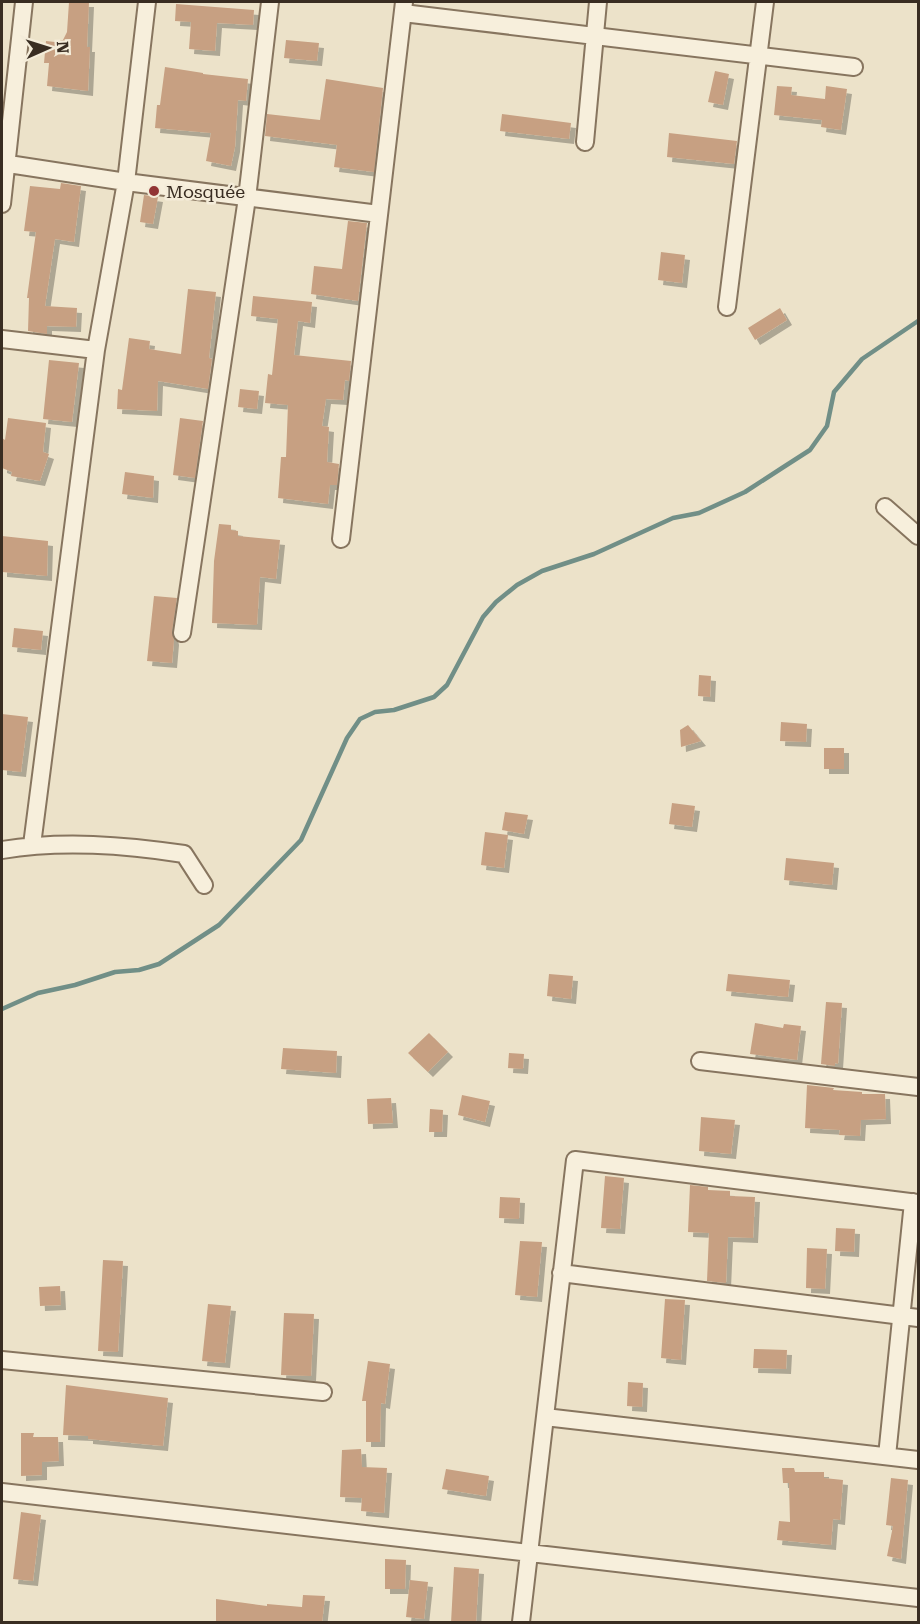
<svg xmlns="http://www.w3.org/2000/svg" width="920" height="1624" font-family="'Roboto Serif',serif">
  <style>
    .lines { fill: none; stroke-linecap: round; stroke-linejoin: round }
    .stream { stroke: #718f87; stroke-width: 4.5 }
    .building { fill: #c7a082; filter: url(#shadow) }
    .minor-casing { stroke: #87755f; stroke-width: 20 }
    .minor { stroke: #f7efdc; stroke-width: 16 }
    .poi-dot { fill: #923434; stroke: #f4ecd9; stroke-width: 2 }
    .labels { text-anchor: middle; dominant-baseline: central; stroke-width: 5; stroke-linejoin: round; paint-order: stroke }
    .poi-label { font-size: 18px; fill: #392d22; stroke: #f4ecd9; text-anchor: start }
  </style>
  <defs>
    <filter id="shadow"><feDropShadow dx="5" dy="5" stdDeviation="0" flood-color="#0004"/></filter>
  </defs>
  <rect width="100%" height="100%" fill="#ece2c9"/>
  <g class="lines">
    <path class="stream" d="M2 1009 38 993 75 985 115 972 139 970 159 964 219 925 301 840 347 738 360 719 375 712 394 710 434 697 447 685 483 617 496 602 517 585 542 571 594 554 673 518 699 513 745 492 782 468 810 450 827 426 834 392 862 359 918 321"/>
  </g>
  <path class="building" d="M69 2H89L87 47H90L88 91 47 86 49 63H44L46 41 55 42 63 40 67 32Z
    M176 4 254 10 253 25 217 23 215 51 189 49 191 22 175 21Z
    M286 40 319 43 317 61 284 58Z
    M165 67 203 73V74L248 79 246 101 238 100 235 147 231 166 206 161 211 133 155 128 157 105H160Z
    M715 71 729 74 723 105 708 102Z
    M326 79 383 88 374 172 334 167 337 145 265 136 267 114 320 120Z
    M777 86 792 87 791 95 825 99 826 86 847 89 841 130 821 127 822 120 774 115Z
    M502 114 571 123 569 139 500 131Z
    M669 133 737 141 734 164 667 157Z
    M61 183 81 186 74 242 55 239 45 306 77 308 76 327 47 326V334L28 331 29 298H27L36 232 24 231 30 186 60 189Z
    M144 195 158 197 153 224 140 222Z
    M348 221 367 223 358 301 311 294 314 266 342 269Z
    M661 252 685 255 682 283 658 280Z
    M188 289 216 292 209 358 212 359 208 389 158 381 157 411 117 409 118 389 122 390 129 338 150 341 149 349 181 354Z
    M253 296 312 302 310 323 298 321 294 355 351 361 349 381 345 380 343 400 326 399 322 426 329 427 327 462 339 464 337 485H330L328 504 278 498 281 457H286L288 405 265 403 268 374 272 375 278 319 251 316Z
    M780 308 787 320 755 340 748 328Z
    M49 360 79 363 72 422 43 419Z
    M240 389 259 391 257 409 238 407Z
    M8 418 46 423 43 452 49 454 40 481 11 476 12 472 2 468V438L5 440Z
    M180 418 203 421 195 478 173 475Z
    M125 472 154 476 153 498 122 494Z
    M219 524 231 525V530L238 531V536L280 540 276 579 260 577 257 625 212 623 214 561Z
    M2 536 48 541 47 576 2 572Z
    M154 596 177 598 172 631 174 640 172 663 147 661Z
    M14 628 43 631 41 650 12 647Z
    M699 675 711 676 710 697 698 696Z
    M2 714 28 717 21 772 2 770Z
    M781 722 807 724 806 742 780 741Z
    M688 725 701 741 681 747 680 730Z
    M824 748H844V769H824Z
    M672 803 695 806 692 827 669 824Z
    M505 812 528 815 524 834 502 830Z
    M485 832 508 835 504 868 481 865Z
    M786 858 834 863 832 885 784 880Z
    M549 974 573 976 571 999 547 996Z
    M728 974 790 980 788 997 726 991Z
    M826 1002 842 1003 838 1064 835 1063V1066L821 1064Z
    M755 1023 783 1028 784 1024 801 1026 797 1060 750 1054Z
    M429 1033 448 1052 428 1072 408 1053Z
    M283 1048 337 1051 336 1073 281 1069Z
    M509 1053 524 1054 523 1069 508 1068Z
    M807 1085 834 1088 833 1090 862 1092V1094H885L886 1119 861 1120 860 1136 839 1135 840 1130 805 1128Z
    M462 1095 490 1101 485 1122 458 1115Z
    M391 1098 393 1123 368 1124 367 1099Z
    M430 1109 443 1110 442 1132H429Z
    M701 1117 735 1120 731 1154 699 1151Z
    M605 1176 624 1178 620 1229 601 1228Z
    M690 1185 708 1187V1190L730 1191V1196L755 1197 753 1238 728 1237 726 1283 707 1281 709 1233 688 1232Z
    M500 1197 520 1198 519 1219 499 1218Z
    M836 1228 855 1229 854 1252 835 1251Z
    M520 1241 542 1242 537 1297 515 1295Z
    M807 1248 827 1249 825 1289 806 1288Z
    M103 1260 123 1261 118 1352 98 1351Z
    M60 1286 61 1305 40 1306 39 1287Z
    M665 1299 685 1300 681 1360 661 1358Z
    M208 1304 231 1306 225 1363 202 1361Z
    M284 1313 314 1314 311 1376 281 1375Z
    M754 1349 787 1350 786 1369 753 1368Z
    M368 1361 390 1364 385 1404 381 1403 380 1442H366V1401H362Z
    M628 1382 643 1383 642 1407 627 1406Z
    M66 1385 168 1398 163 1446 88 1439V1436L63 1435Z
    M21 1433H34L33 1437H58L59 1461 42 1462V1475L21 1476Z
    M361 1449 362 1467 387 1468 384 1513 361 1511 362 1498 340 1497 342 1450Z
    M782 1468H794L795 1472H824V1478L843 1480 840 1520 833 1519 831 1545 777 1540 779 1521 790 1522 789 1483H783Z
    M446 1469 489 1476 486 1496 442 1489Z
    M891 1478 908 1480 901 1559 887 1556 893 1526 886 1525Z
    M21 1512 41 1515 33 1581 13 1579Z
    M385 1559 406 1560 405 1589H385Z
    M454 1567 479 1569 476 1623H451Z
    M410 1580 428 1582 424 1619 406 1617Z
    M303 1595 325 1596 322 1623H216V1599L267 1606V1604L302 1607Z"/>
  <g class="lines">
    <g class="minor-casing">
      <path id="minor" d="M403 13 854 67
        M585 142 598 2
        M2 163 126 182 379 214
        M2 204 24 2
        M727 307 765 2
        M2 339 96 350
        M885 507 918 536
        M341 539 404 2
        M182 633 247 198 270 2
        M32 845 96 350 126 182 147 2
        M2 850C62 840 124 845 184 854L204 885
        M700 1061 918 1087
        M561 1273 918 1318
        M2 1360 323 1392
        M545 1417 918 1460
        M887 1456 913 1202
        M2 1492 918 1598
        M521 1622 575 1160 918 1203"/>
    </g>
    <use href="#minor" class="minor"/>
  </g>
  <circle class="poi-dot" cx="154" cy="191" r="6"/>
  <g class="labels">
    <g class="poi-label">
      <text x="166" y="191">Mosquée</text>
    </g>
  </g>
  <rect width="920" height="1624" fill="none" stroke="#392d22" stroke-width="6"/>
  <g transform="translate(48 48) rotate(87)" stroke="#f4ecd9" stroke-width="4.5" paint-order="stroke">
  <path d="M0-4.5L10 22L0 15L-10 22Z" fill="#392d22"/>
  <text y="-9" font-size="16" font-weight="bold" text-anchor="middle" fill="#392d22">N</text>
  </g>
</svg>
